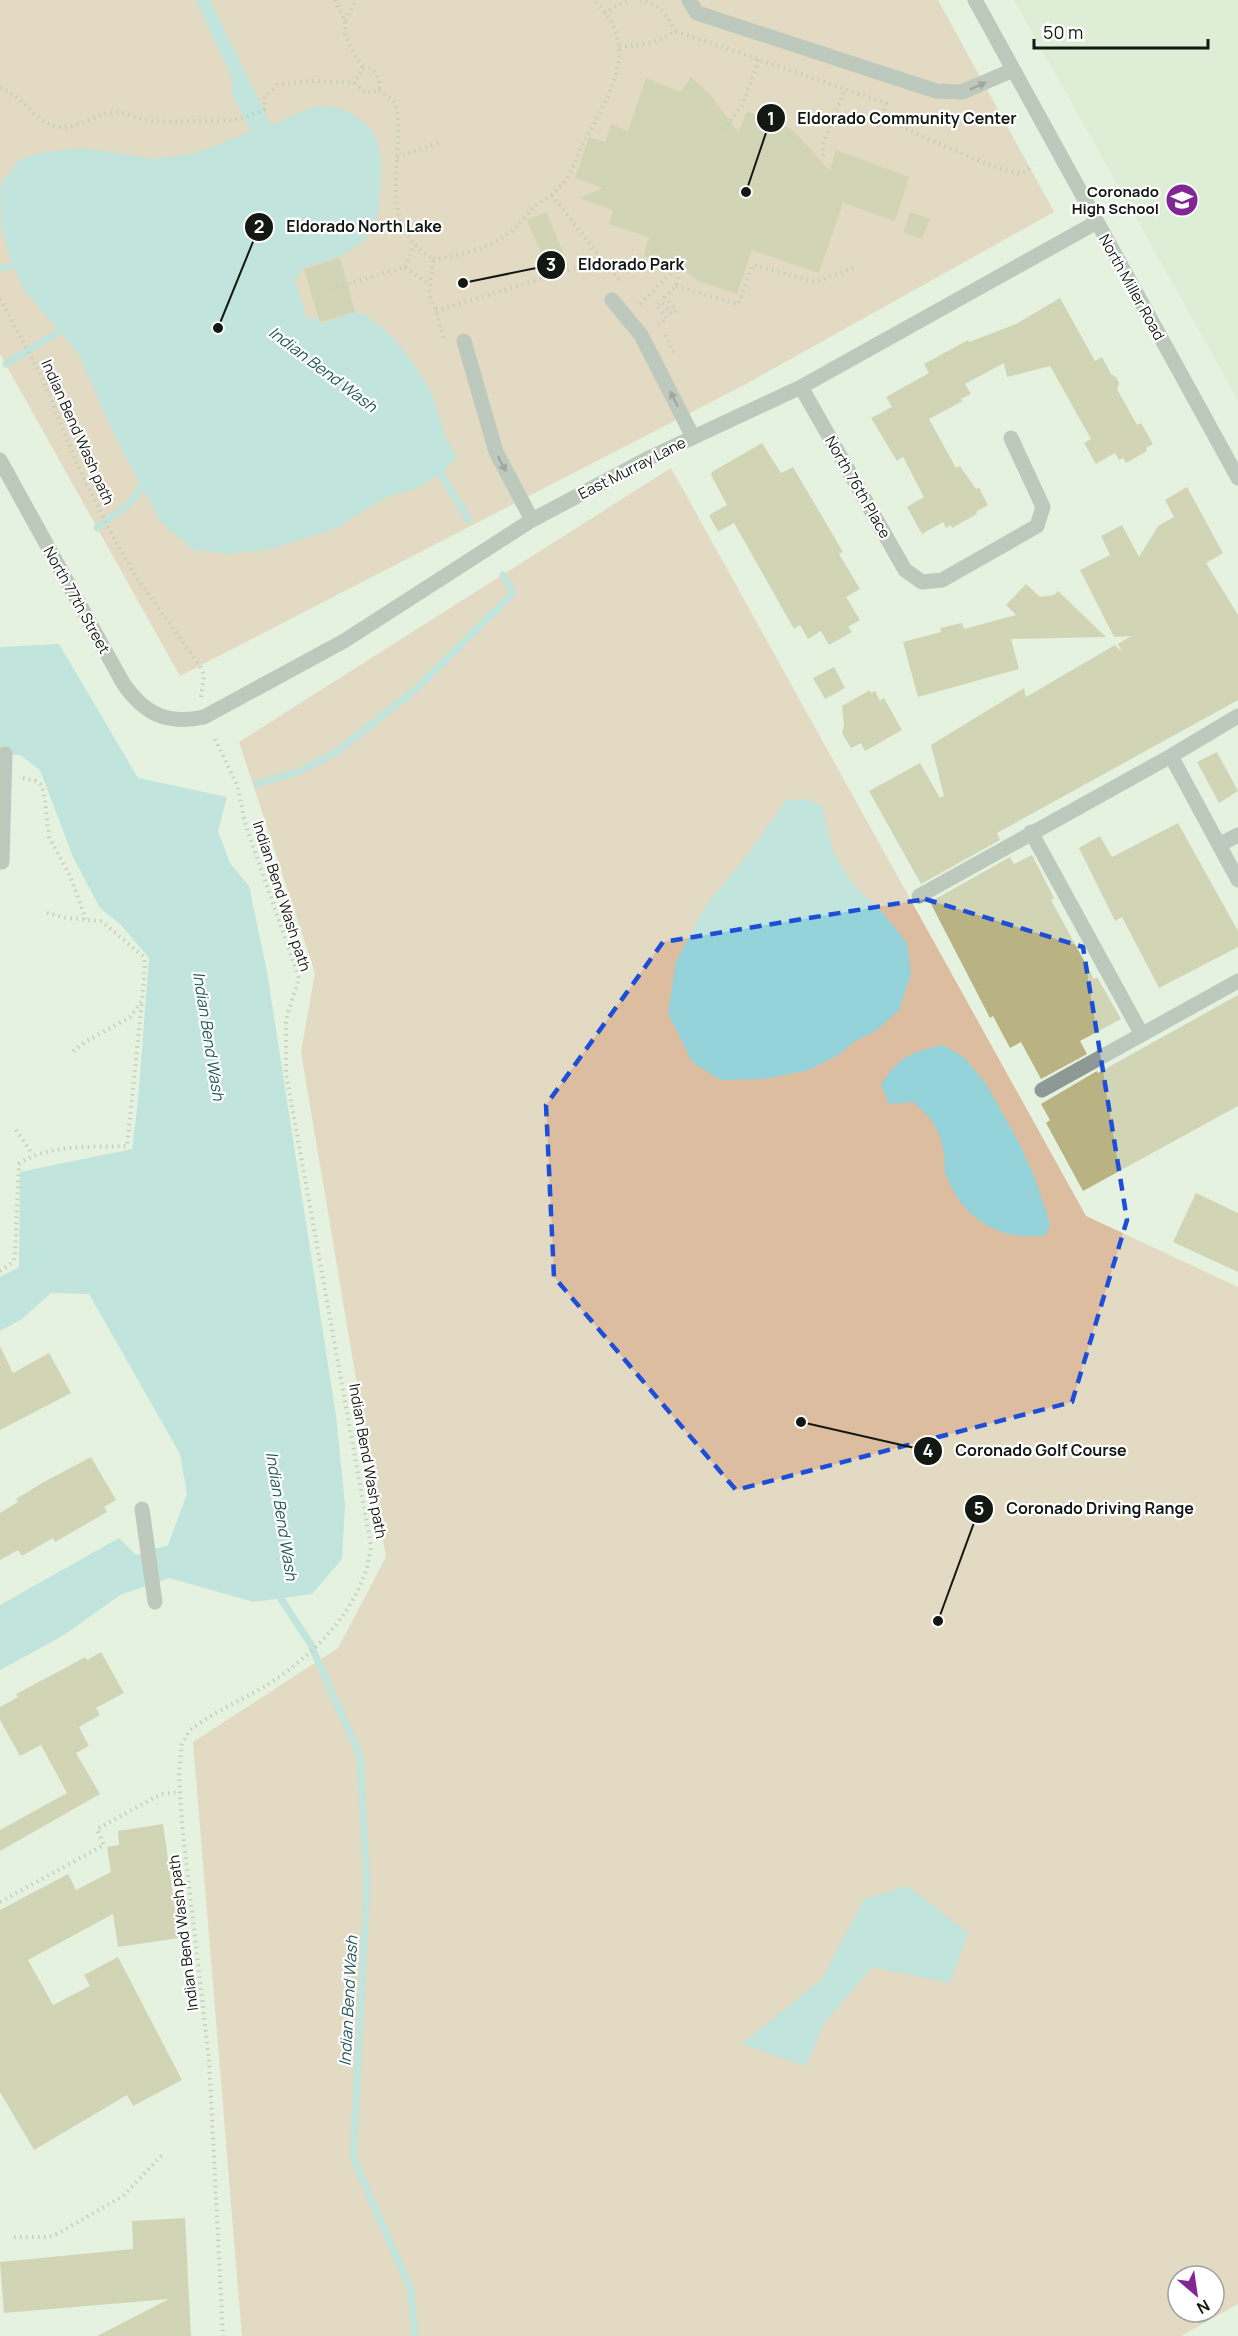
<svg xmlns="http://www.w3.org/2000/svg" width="1238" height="2336" font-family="Manrope,sans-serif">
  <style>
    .built { fill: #d6e7cd }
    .green { fill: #ddbd9f; fill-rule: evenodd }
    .water { fill: #94d3da }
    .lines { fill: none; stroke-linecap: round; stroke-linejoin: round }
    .stream { stroke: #94d3da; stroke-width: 7 }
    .building { fill: #b9b283 }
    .path { stroke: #9ca597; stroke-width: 4; stroke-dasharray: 1.5 4.5; stroke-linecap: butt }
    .minor { stroke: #8e9894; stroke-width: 15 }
    .oneway { fill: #4b524c }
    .marked { fill: none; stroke: #1d4ed8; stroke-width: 4.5; stroke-dasharray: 12 8; stroke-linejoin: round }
    .labels { text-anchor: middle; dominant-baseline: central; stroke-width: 4.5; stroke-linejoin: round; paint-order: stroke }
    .poi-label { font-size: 15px; font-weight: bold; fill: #141812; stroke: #fff; text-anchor: end }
    .street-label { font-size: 15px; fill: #141812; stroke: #fff }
    .water-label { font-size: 16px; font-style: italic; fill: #255a5f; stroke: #fff }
    .leader { fill: none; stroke: #141812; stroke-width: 2 }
    .callout-dot { fill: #141812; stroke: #fff; stroke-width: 2 }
    .mark-label { font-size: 18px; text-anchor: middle; font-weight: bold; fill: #fff }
    .callout-label { font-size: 16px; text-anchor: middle; font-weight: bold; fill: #141812; stroke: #fff; stroke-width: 4.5; stroke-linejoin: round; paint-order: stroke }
  </style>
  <rect width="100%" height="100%" fill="#e5f2df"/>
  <path class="built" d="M1014 0H1238V400Z"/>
  <path class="green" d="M0 0H938L1054 212 744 385 180 676 0 354Z
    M671 468 1086 1216 1238 1287V2304L1181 2336H242L193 1742 338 1648 386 1557 301 1052 315 973 239 742ZM1178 2276H1214V2312H1178Z"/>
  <path class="water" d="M196 0H210L271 125C289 120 309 104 328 106 343 107 371 123 376 138 383 158 382 183 379 203 377 211 378 223 373 229 354 256 331 259 302 268V271L295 280 307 319 317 317 320 324C330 321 349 311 359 313 382 318 420 369 430 390 437 405 440 422 446 438 449 445 455 449 456 458L441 474 415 489 389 496 369 507 339 527 272 549 226 554 192 549 160 521 116 438 78 353 24 290 10 258 2 230 0 190 3 181 18 161 39 153 82 148 153 159 192 154 251 132 233 95 231 76Z
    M59 644 138 778 227 797 218 831 230 863 249 886 267 972 336 1416 345 1505 342 1559 312 1594 254 1602 169 1578 120 1595 64 1635 0 1670V1605L119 1538 136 1555 168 1545 187 1494 180 1454 89 1294 51 1293 22 1319 0 1331V1277L19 1267 20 1172 132 1149 138 1101 149 958 121 925 100 908 73 857 40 770 20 755 0 754V647Z
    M806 799 822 806 833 852 854 885 883 913 907 943 911 973 899 1010 876 1031 855 1041 838 1055 809 1070 764 1079 720 1080 692 1062 668 1013 676 962 705 906 745 858 786 800Z
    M943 1045 965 1058 986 1084 1018 1141 1034 1176 1047 1214 1050 1226 1046 1235C1002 1242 964 1220 947 1178 944 1172 945 1163 944 1156 942 1131 931 1117 913 1102L889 1104 881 1085C898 1057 911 1052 943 1045Z
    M908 1886 968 1933 950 1983 872 1967 824 2023 806 2066 742 2044 822 1979 864 1899Z"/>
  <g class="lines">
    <path class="stream" d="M0 268 13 266
      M6 364 58 332
      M434 468 441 474 469 520
      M97 528 129 504 141 487
      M257 784 300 771 335 753 416 689 513 593 503 575
      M279 1591 281 1599 310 1643 360 1756 367 1886 353 2158 411 2290 415 2336"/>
  </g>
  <path class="building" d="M691 77 711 95 738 132 747 111 769 121 770 117 794 131 830 171 836 150 909 177 895 221 843 203 819 273 752 250 737 294 698 281 673 262 662 273 644 254 649 237 609 224 613 210 579 198 603 188 575 178 589 137 605 142 611 124 628 131 646 78 681 92Z
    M546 212 569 266 550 274 527 220Z
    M910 212 930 219 922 239 903 233Z
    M340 258 355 312 320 322 304 269Z
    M1060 298 1095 361 1102 357 1111 374 1116 377 1119 383 1117 389 1137 425 1141 423 1153 444 1146 448 1147 451 1126 463 1123 458 1119 460 1115 453 1096 464 1084 443 1091 439 1050 366 1007 377 1004 363 965 384 971 394 961 399 963 401 929 419 956 468 960 466 976 489 979 488 988 505 976 512 977 514 952 528 951 525 946 528 943 522 922 534 907 507 924 497 903 457 897 461 871 418 892 407 886 397 929 373 924 364 968 340 969 342 1016 324Z
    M762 443 781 473 793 467 843 552 839 554 860 589 846 597 860 620 848 627 852 632 829 645 821 631 808 639 800 625 794 629 734 523 718 532 709 515 727 505 711 475 712 472Z
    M1187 487 1223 553 1206 563 1238 615V700L997 833 1000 840 921 884 869 791 920 763 940 798 944 796 931 745 1024 688 1026 697 1115 645 1122 652 1118 644 1131 636 1114 637 1080 570 1110 555 1101 536 1122 525 1139 557 1158 526 1174 517 1165 500Z
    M1026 584 1040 597 1054 595 1058 591 1106 637 1011 639 1019 669 918 697 903 642 941 632 940 628 962 623 964 629 1016 615 1006 605Z
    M834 667 845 688 825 699 813 678Z
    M870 690 871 693 875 691 880 701 884 698 902 730 865 751 861 743 851 748 842 733 844 725 842 706Z
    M1217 752 1238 791 1219 803 1197 762Z
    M1178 823 1238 931V947L1159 988 1122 917 1115 921 1079 848 1100 836 1112 857Z
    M1032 855 1054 898 1051 900 1094 979 1097 977 1121 1019 1080 1041 1087 1054 1041 1079 1021 1042 1010 1048 993 1016 990 1018 930 902 1010 857 1014 864Z
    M1238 995V1106L1083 1191 1046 1123 1050 1120 1041 1104 1097 1071 1098 1073Z
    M1196 1193 1238 1213V1272L1173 1242Z
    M0 1346 13 1373 49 1353 71 1393 0 1430Z
    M91 1457 116 1500 104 1507 107 1512 55 1542 53 1538 22 1556 18 1550 0 1560V1513L18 1502 16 1499 42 1483Z
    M101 1652 124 1693 96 1708 100 1715 79 1727 89 1746 76 1753 100 1794 0 1851V1830L67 1793 41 1745 20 1756 0 1720V1707L18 1697 16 1694 65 1668 85 1657 87 1660Z
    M163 1824 179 1938 118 1947 113 1914 28 1960 53 2005 90 1986 84 1975 118 1957 182 2080 133 2106 127 2095 34 2150 0 2092V1910L68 1874 76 1890 111 1872 107 1847 119 1845 118 1831Z
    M185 2218 191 2336H97L169 2299 4 2313 0 2262 133 2249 132 2221Z"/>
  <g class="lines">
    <path class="path" d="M335 0 345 21V34L352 50 363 68
      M640 0C659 3 667 15 675 31
      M604 13 628 0
      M345 20 356 0
      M619 47C640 45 658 44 675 31L886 103 882 118C903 127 1007 177 1022 173 1026 172 1030 167 1033 165
      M0 88C25 95 32 123 59 127 79 130 96 112 116 112 126 112 137 119 147 120 166 123 183 121 202 121 227 121 240 121 264 110L265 96 277 85 309 81 354 83 366 93 379 90C381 81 377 75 371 68H363L354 83
      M379 90C384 94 390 98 394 102 400 112 398 127 398 139 396 188 386 230 433 259L429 294 436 311 444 340
      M723 130 742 106 759 59
      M823 156V144L845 89
      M397 157 441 142
      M552 195 602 260
      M433 259C457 258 497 245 514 229 522 222 528 212 536 205 549 196 562 189 569 174 577 161 581 146 589 133 614 87 640 42 593 0
      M405 267 414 244
      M676 286 738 304 753 265 815 282 853 268
      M331 289 405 267 430 285
      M0 299 43 379 77 464 112 535 137 578 200 666 204 675 201 697
      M640 304 679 265
      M436 311 602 260 622 283
      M658 325 667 318 656 306 661 302 672 314 676 310 665 297 676 286 680 264
      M665 335 675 355
      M215 739 238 787 245 823 299 978 286 1019V1073L371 1546C365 1606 312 1658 262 1688 238 1702 212 1713 190 1730L182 1744 179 1774 182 1825 209 2059 223 2336
      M23 778 36 781 40 784 44 792 49 837 70 876 86 919
      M47 913 67 918 101 921 144 957 145 964 142 1001 130 1017 85 1042 71 1053
      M16 1130 33 1155
      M0 1271 13 1262 15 1255 19 1164C49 1143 91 1148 127 1146L142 1001
      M0 1902 104 1845 97 1829 161 1794 180 1792
      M14 2237H48L59 2233 123 2196 164 2153"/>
    <path class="minor" d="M689 0 697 13 936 91 962 92 1013 70
      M975 0 1238 478
      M612 300 641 335 693 437
      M464 341 496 452 532 520
      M801 387 905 570 922 582 942 580 1037 526 1043 507 1011 438
      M0 460 123 683C144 714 167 725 204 717L344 641 532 520 651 457 801 387 1097 222
      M1171 756 1238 716
      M1031 832 1141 1033
      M1219 845 1238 880
      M2 862 5 754
      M919 896 1171 756 1219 845 1238 835
      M1042 1090 1238 981
      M142 1509 155 1602"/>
  </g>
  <defs><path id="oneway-solid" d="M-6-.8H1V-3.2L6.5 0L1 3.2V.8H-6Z" transform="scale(1.5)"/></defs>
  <g class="oneway">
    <use href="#oneway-solid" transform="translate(978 86) rotate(-24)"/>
    <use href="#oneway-solid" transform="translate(674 399) rotate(-117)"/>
    <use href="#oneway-solid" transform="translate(502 464) rotate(62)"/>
  </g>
  <path d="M0 0H1238V2336H0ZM925 899 1083 947 1127 1220 1072 1402 736 1490 554 1277 546 1105 663 942Z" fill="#e5f2df" fill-opacity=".55" fill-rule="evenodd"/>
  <path class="marked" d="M925 899 1083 947 1127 1220 1072 1402 736 1490 554 1277 546 1105 663 942Z"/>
  <defs>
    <g id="school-disc" transform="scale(1.725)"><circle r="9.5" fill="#812693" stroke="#fff"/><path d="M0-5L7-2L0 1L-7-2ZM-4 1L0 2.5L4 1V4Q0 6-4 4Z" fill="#fff"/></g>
  </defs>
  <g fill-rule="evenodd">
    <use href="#school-disc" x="1182" y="200"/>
  </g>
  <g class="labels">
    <g class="poi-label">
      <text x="1159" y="191">Coronado<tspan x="1159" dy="17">High School</tspan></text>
    </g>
    <g class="street-label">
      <text transform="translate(1132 287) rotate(61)">North Miller Road</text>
      <text transform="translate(78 432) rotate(66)">Indian Bend Wash path</text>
      <text transform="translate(632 468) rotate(-27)">East Murray Lane</text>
      <text transform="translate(858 487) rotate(60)">North 76th Place</text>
      <text transform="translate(77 600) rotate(61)">North 77th Street</text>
      <text transform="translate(282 896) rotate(72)">Indian Bend Wash path</text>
      <text transform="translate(368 1461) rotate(80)">Indian Bend Wash path</text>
      <text transform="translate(183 1933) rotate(-97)">Indian Bend Wash path</text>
    </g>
    <g class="water-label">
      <text transform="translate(323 369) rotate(37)">Indian Bend Wash</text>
      <text transform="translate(209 1036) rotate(81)">Indian Bend Wash</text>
      <text transform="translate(282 1516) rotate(81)">Indian Bend Wash</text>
      <text transform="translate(348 2001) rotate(-87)">Indian Bend Wash</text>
    </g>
  </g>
  <path class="leader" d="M746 192L771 118M218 328L259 227M463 283L551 265M801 1422L928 1451M938 1621L979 1509"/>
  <g class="callout-dot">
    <circle cx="746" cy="192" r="6"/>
    <circle cx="218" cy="328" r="6"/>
    <circle cx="463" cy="283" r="6"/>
    <circle cx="801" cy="1422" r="6"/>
    <circle cx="938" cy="1621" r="6"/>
    <circle cx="771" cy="118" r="15"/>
    <circle cx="259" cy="227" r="15"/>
    <circle cx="551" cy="265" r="15"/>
    <circle cx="928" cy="1451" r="15"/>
    <circle cx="979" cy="1509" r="15"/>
  </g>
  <g class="mark-label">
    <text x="771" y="125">1</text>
    <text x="259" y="233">2</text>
    <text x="551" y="271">3</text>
    <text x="928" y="1457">4</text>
    <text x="979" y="1515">5</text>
  </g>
  <g class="callout-label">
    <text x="907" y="124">Eldorado Community Center</text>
    <text x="364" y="232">Eldorado North Lake</text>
    <text x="631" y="270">Eldorado Park</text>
    <text x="1041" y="1456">Coronado Golf Course</text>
    <text x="1100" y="1514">Coronado Driving Range</text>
  </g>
  <g transform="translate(1196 2294) rotate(151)"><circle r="28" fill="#ffffff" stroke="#a1a3a0" stroke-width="1.5"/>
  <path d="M0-4.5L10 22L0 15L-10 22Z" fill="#812693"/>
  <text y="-9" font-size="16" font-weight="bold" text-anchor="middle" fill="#141812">N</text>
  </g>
  <path d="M1034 39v9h174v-9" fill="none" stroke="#141812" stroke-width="3"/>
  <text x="1043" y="39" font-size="18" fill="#141812" stroke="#ffffff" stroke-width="4.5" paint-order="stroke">50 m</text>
</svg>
